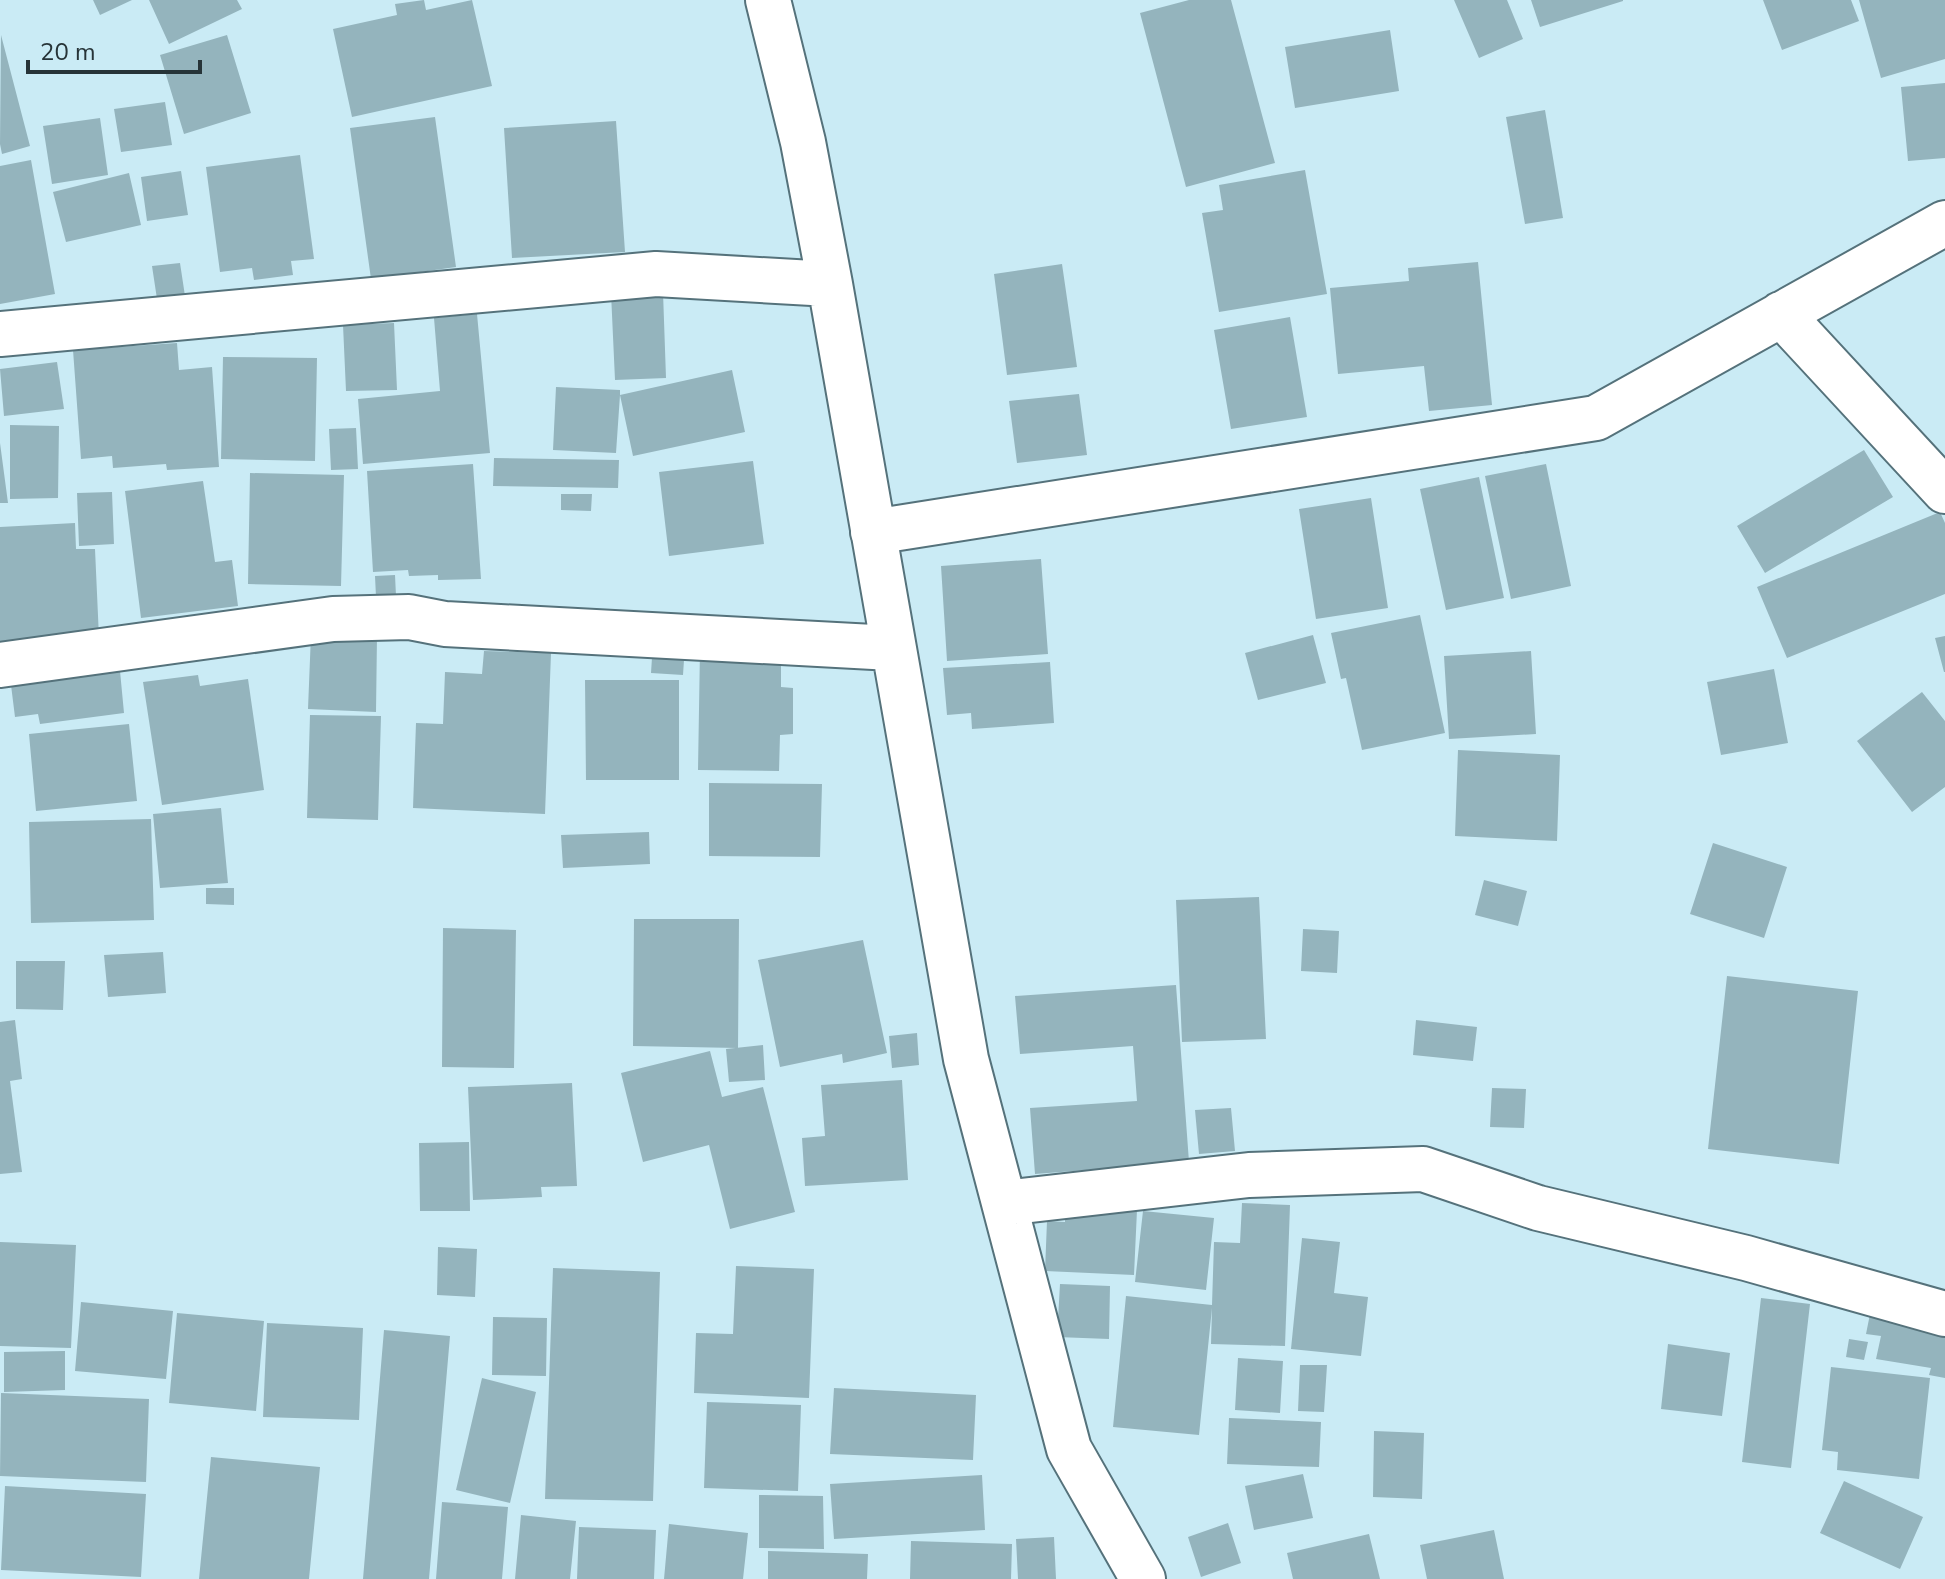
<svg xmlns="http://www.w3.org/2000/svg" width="1945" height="1579" font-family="'Nunito Sans',sans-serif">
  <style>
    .building { fill: #94b4bd }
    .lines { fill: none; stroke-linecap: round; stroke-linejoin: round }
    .minor-casing { stroke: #55727b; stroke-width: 48 }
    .minor { stroke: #fff; stroke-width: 44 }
  </style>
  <rect width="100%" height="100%" fill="#caebf5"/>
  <path class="building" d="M93 0H132L100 15Z
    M149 0H237L242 9 169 44Z
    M424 0 426 10 472 0 492 86 352 117 333 29 397 15 395 4Z
    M1189 0H1231L1275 163 1186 187 1140 13Z
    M1454 0H1507L1523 39 1479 58Z
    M1531 0H1623V1L1540 27Z
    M1763 0H1851L1859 21 1782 50Z
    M1859 0H1945V59L1881 78Z
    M1390 30 1399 91 1295 108 1285 47Z
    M1 35 30 146 2 154 0 144Z
    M227 35 251 113 184 134 160 55Z
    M1945 83V158L1908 161 1901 87Z
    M165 102 172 145 121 152 114 109Z
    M1545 110 1563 218 1525 224 1506 117Z
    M435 117 456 267 371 279 350 128Z
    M100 118 108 175 52 184 43 126Z
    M616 121 625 252 512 258 504 128Z
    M300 155 314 259 291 261 293 275 254 280 252 268 220 272 206 167Z
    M31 160 55 294 0 304V166Z
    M1305 170 1327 294 1219 312 1202 213 1223 210 1219 185Z
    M181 171 188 215 147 221 141 177Z
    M129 173 141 225 66 242 53 192Z
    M1478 262 1492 405 1429 411 1424 366 1338 374 1330 288 1409 281 1408 268Z
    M180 263 185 296 157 299 152 266Z
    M1062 264 1077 367 1007 375 994 274Z
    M663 292 666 378 615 380 611 293Z
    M477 314 490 453 363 464 358 399 440 391 434 318Z
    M1290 317 1307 417 1231 429 1214 330Z
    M394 323 397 390 346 391 343 325Z
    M177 343 179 370 212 367 219 467 167 470 166 464 113 468 112 456 81 459 73 350Z
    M223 357 317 358 315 461 221 459Z
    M57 362 64 409 4 416 0 369Z
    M732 370 745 432 633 456 620 395 616 453 553 450 556 387 620 390V395Z
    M1079 394 1087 455 1017 463 1009 401Z
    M10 425 59 426 58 498 10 499Z
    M356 428 358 469 331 470 329 429Z
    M0 443 8 503H0Z
    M1864 450 1893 497 1765 573 1737 526Z
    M494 458 619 460 618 488 493 486Z
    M753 461 764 544 669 556 659 472Z
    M473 464 481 579 438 580V575L409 576 408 570 373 572 367 471Z
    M1546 464 1571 586 1511 599 1485 476Z
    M250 473 344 475 341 586 248 584Z
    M1479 477 1504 598 1446 610 1420 489Z
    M203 481 215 562 232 560 238 606 141 618 125 491Z
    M112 492 114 544 79 546 77 493Z
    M561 494H592L591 511 561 510Z
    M1371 498 1388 608 1316 619 1299 509Z
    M1940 512 1945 523V594L1787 658 1757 587Z
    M75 523 76 549H95L99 638 0 643V527Z
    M1041 559 1048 654 947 661 941 566Z
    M395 575 396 596 376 597 375 576Z
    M1420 615 1445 733 1362 750 1346 678 1341 679 1331 633Z
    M311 634 377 636 376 712 308 709Z
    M1313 635 1326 683 1258 700 1245 653Z
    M1945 636V672H1944L1935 638Z
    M653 642 685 645 683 675 651 673Z
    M700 649 781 650V687L793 688V734L780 735 779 771 698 770Z
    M484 651 551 653 545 814 413 808 416 723 443 724 445 672 482 674Z
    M1531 651 1536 734 1449 739 1444 656Z
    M1050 662 1054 723 972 729 971 713 947 715 943 668Z
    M1774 669 1788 743 1721 755 1707 682Z
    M120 671 124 713 40 724 38 714 15 717 11 685Z
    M198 675 200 686 248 679 264 790 162 805 143 682Z
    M585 680H679V780H586Z
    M1922 692 1945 721V787L1912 812 1857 741Z
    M310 715 381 716 378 820 307 818Z
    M129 724 137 801 36 811 29 734Z
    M1458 750 1560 755 1557 841 1455 836Z
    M709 783 822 784 820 857 709 856Z
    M221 808 228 883 160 888 153 814Z
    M151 819 154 920 31 923 29 822Z
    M649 832 650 864 563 868 561 835Z
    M1713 843 1787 867 1764 938 1690 914Z
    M1484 880 1527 891 1518 926 1475 915Z
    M206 888H234V905L206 904Z
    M1259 897 1266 1039 1182 1042 1176 900Z
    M634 919H739L738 1048 633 1046Z
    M443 928 516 930 514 1068 442 1067Z
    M1303 929 1339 931 1337 973 1301 971Z
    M863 940 887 1053 843 1063 842 1054 780 1067 758 960Z
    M163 952 166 993 108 997 104 955Z
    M16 961H65L63 1010 16 1009Z
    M1727 976 1858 991 1839 1164 1708 1149Z
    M1176 985 1189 1162 1035 1174 1030 1108 1137 1101 1133 1046 1020 1054 1015 996Z
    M15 1020 22 1079 10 1081 22 1172 0 1174V1022Z
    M1416 1020 1477 1027 1473 1061 1413 1055Z
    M917 1033 919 1065 892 1068 889 1036Z
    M763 1045 765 1080 729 1082 726 1049Z
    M710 1051 722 1097 763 1087 795 1212 730 1229 709 1145 643 1162 621 1073Z
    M902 1080 908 1180 805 1186 802 1138 825 1136 821 1085Z
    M572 1083 577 1186 541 1187 542 1197 473 1200 468 1087Z
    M1492 1088 1526 1089 1524 1128 1490 1127Z
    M1231 1108 1235 1151 1199 1154 1195 1110Z
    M469 1142 470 1211H420L419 1143Z
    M1242 1203 1290 1205 1285 1346 1211 1344 1212 1308 1199 1435 1113 1427 1126 1296 1212 1305 1214 1242 1240 1243Z
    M1065 1206 1137 1210 1134 1275 1045 1271 1047 1221 1065 1222Z
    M1143 1211 1214 1218 1206 1290 1135 1282Z
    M1302 1238 1340 1242 1334 1293 1368 1297 1361 1356 1291 1349Z
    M0 1242 76 1245 71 1348 0 1346Z
    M438 1247 477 1249 475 1297 437 1295Z
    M736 1266 814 1269 809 1398 694 1393 696 1333 733 1334Z
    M553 1268 660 1272 653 1501 545 1499Z
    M1060 1284 1110 1286 1109 1339 1057 1337Z
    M1761 1298 1810 1304 1791 1468 1742 1462Z
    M81 1302 173 1311 166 1379 75 1371Z
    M1871 1309 1945 1323V1378L1929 1375 1931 1368 1876 1359 1881 1336 1866 1334Z
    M177 1313 264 1321 256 1411 169 1403Z
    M493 1317 547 1318 546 1376 492 1375Z
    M267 1323 363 1328 359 1420 263 1417Z
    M384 1330 450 1336 429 1579H363Z
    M1849 1339 1868 1342 1864 1360 1846 1357Z
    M1668 1344 1730 1353 1722 1416 1661 1409Z
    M65 1351V1390L4 1392V1352Z
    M1238 1358 1283 1361 1280 1413 1235 1410Z
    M1300 1365H1327L1324 1412 1298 1411Z
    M1831 1367 1930 1378 1919 1479 1837 1470 1838 1452 1822 1450Z
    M482 1378 536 1392 510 1503 456 1490Z
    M834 1388 976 1395 973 1460 830 1454Z
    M1 1393 149 1399 146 1482 0 1476Z
    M707 1402 801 1405 798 1491 704 1488Z
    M1229 1418 1321 1422 1319 1467 1227 1464Z
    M1374 1431 1424 1433 1422 1499 1373 1497Z
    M211 1457 320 1467 309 1579H199Z
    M1303 1474 1313 1518 1254 1530 1245 1486Z
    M982 1475 985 1530 834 1539 830 1484Z
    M1844 1481 1923 1517 1900 1569 1820 1533Z
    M5 1486 146 1494 141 1577 1 1570Z
    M759 1495 823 1496 824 1549 759 1548Z
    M442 1502 508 1507 502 1579H436Z
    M521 1515 576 1521 570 1579H515Z
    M1228 1523 1241 1563 1201 1577 1188 1537Z
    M669 1524 748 1533 743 1579H664Z
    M579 1527 656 1530 654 1579H577Z
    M1494 1530 1504 1579H1427L1420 1545Z
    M1369 1534 1380 1579H1293L1287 1553Z
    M1054 1537 1056 1579H1018L1016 1539Z
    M911 1541 1012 1544 1011 1579H910Z
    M768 1551 868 1554 867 1579H768Z"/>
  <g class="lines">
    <g class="minor-casing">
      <path id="minor" d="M768 0 803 142 830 284 966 1059 1069 1449 1143 1579
        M1781 314 1945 491
        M0 334 656 274 830 284
        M873 532 1596 418 1945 223
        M0 665 333 619 409 617 445 624 892 648
        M1004 1203 1249 1175 1423 1169 1538 1208 1746 1258 1945 1314"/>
    </g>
    <use href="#minor" class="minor"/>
  </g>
  <path d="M28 60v12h172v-12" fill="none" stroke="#273438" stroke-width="4"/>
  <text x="40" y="60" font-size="24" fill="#273438" stroke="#caebf5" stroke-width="6" paint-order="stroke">20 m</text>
</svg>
